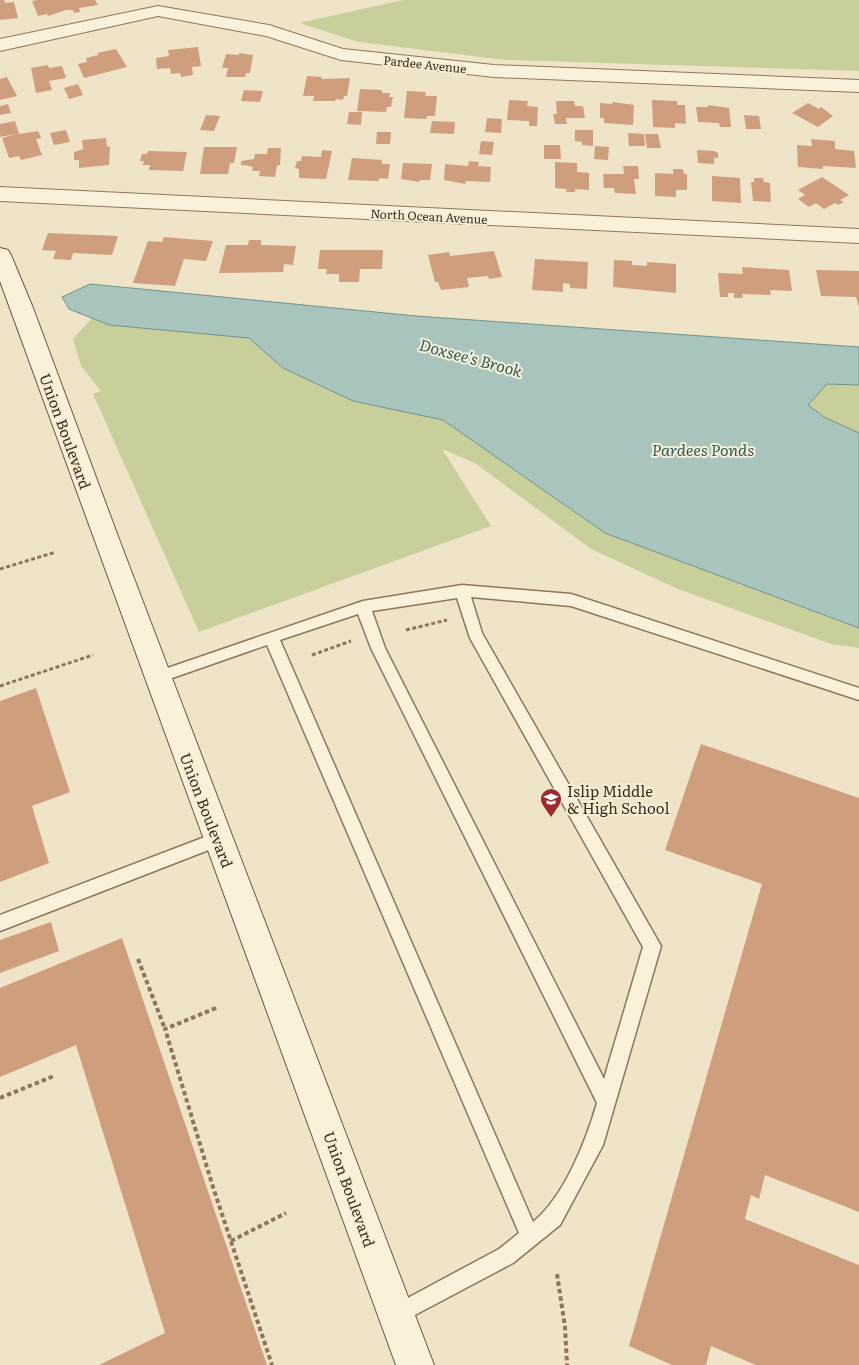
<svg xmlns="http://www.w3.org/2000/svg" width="859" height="1365" font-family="Literata,serif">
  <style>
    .green { fill: #c9cf9b }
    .water { fill: #a9c4bc; stroke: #6f938a }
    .building { fill: #cf9f7d }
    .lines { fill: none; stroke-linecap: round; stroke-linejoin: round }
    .lane-casing { stroke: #8d765c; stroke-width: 3 }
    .street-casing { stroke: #8d765c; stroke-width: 2 }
    .secondary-casing { stroke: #6f573f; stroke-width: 2 }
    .path-far1 { stroke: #8d765c; stroke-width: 3; stroke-dasharray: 4 2.5; stroke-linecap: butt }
    .path { stroke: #8d765c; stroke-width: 4; stroke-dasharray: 4.5 3; stroke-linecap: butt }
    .lane { fill: #faf1dc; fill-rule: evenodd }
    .street { fill: #faf1dc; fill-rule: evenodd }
    .secondary { fill: #faf1dc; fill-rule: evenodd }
    .labels { text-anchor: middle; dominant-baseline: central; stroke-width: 4; stroke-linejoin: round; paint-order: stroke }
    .far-street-label { font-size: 12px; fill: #3d2e20; stroke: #f7eed8 }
    .street-label { font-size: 15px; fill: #3d2e20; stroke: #f7eed8 }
    .poi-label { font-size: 15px; fill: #3d2e20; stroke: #f7eed8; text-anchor: start }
    .water-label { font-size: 16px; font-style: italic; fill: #2f5d5a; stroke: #f7eed8 }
  </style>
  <rect width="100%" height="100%" fill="#f0e4c8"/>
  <path class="green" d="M403 0H859V71L506 60 359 42 299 23Z
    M92 318 109 325 249 338 283 368 353 401 443 420 605 533 859 628V648L831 644 678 589 591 549 475 463 442 449 491 526 199 632 93 394 101 391 81 366 73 339Z
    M827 384 859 385V433L824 417 808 405Z"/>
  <path class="water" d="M90 284 416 316 859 347V385L827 384 808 405 824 417 859 433V628L605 533 443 420 353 401 283 368 249 338 109 325 69 309 62 297Z"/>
  <path class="building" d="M0 0H4L5 3 14 2 18 18 0 20Z
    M38 0H95L98 5 79 8 80 12 74 13 73 10H66L48 16 47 14 38 16 32 1Z
    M198 47 201 66 192 67 193 75 181 77 180 73 171 74 170 68 157 69 156 58 169 56 168 50Z
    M116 49 127 67 84 78 78 64 87 62 86 58 98 55 97 53Z
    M239 53 253 55 250 73H246L245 77H226L228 68H222L226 54 239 55Z
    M48 65 49 68 62 66 66 78 49 81 52 90 36 93 31 68Z
    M307 76 322 77 321 79 350 78 347 96H344L343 100 336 99 335 101H313L314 96H303Z
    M7 77 17 96 0 100V79Z
    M78 84 83 95 69 99 64 88Z
    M360 89 382 90V93H390L389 97H393L391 107H387L386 112 357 111Z
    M244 90 263 91 260 102 241 101Z
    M407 91 426 92 425 96H437L435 116H427L426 119 404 118Z
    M509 100 528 101 527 106 538 107 537 126H529V121L507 120Z
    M652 100 677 101V105H685L686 124 675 123V128L653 127Z
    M556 101H574L575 106H583L585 118H566L567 124H555L553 114H557Z
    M613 102 634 105 633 125 604 123V118H600V103L612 104Z
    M808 103 819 109 821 107 833 116 818 127 792 113Z
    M8 104 11 113 0 115V106Z
    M708 105 729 108 731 127H720L719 123 698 122 696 107H708Z
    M349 112H362L361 125 347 124Z
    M206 115 220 116 214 131 200 130Z
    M744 115 759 116 761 129H746Z
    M487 118 502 119 501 133 485 132Z
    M15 121 19 134 38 131 41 138 36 139 42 155 21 160 19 156 9 158 2 138 16 134 0 137V124Z
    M432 121 455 122 454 134 430 133Z
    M66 130 70 142 54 145 50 133Z
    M575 130H593V146L582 145V142L575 141Z
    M377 132H391L390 144H376Z
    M628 133 644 134 645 146H629Z
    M645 134H658L661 148H647Z
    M106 138 107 147 110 146 109 165 79 168V160H74V152L83 149 82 140Z
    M811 139 835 141V149L854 151 856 168 823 166V169L798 167 797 145 812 146Z
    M481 141 494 142 492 155 479 154Z
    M544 145H560L561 159H544Z
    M595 146 609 147 608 160 594 159Z
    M204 147H237L234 163H230L228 174H200Z
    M268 148H281L280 165H277L275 177 259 176 260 171H252L253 167 250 166 241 165V161L254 159 255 154H267Z
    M322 150 332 151 326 179 299 178V169L295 168 297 161H301L302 156 321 157Z
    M697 150 714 151 718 153V158H714V164L698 163Z
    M148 151 187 152 183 171 149 170 150 165H143L144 161H140L142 154H147Z
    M352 158 382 160V164H390L388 179 379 178V181L348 180Z
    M469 161 479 162 478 166 491 167 490 182 466 181 465 184 444 180 445 164 468 166Z
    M555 162 577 163V172L589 173V190L575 189V192H566L567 189 555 188Z
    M403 163 432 164 430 180H420L419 182 401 179Z
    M623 166H638L639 179H634L636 194 615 193 614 188H604L603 174H624Z
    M673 169H683L684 174H687V190H676V197L655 196V173L673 174Z
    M712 176 740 178 741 203 712 201Z
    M822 177 849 195 840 200 844 202 838 205 835 203 824 209 816 203 809 207 798 199 805 195 798 190Z
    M754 178H763L764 182 770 183 771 202 753 201 751 182H754Z
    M48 233 118 236 112 255 73 253 71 260 53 259 56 251 42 250Z
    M164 237 213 241 206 261 184 259 175 286 133 283 148 241 162 242Z
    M249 240H261V245L296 246 293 265 284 264 283 272 219 273 226 245H248Z
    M320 250H383L382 269H360L359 282H339V274H326L327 269H318Z
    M494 251 502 277 489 279 488 276 467 278 469 287 441 290 438 282H435L428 255 449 252 450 256Z
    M535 259 588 262 587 289 570 288V284L563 283V292L532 290Z
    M614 260 632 261V265L647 266V262L676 264V293L613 287Z
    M742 267 789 270 792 291 770 290 771 295 742 294 743 298H734V293H728V297H720L718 273 743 274Z
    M816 270 859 271V307L856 297 821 296Z
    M36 688 70 792 32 806 49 863 0 882V701Z
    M701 744 859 798V1212L765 1175 759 1199 751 1195 745 1219 859 1265V1365H756L711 1346 706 1365H672L629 1346 762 884 665 850Z
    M51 922 59 951 0 973V940Z
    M122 938 267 1365H99L165 1333 76 1045 0 1077V988Z"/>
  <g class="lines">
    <g class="lane-casing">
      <path id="lane" d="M462 585 571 594 859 688V700L571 606 471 597 482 633 661 946 603 1145 560 1225 513 1263 396 1325 389 1322 386 1315 389 1308 499 1249 519 1233 267 645 158 683 153 681 151 677 153 673 363 601ZM457 598 470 638 643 947 604 1079 385 648 372 611ZM358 614 371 648 597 1103C586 1141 564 1197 533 1222L280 640Z
        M218 832 224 834 226 839 224 844 0 931V915Z"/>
    </g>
    <g class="street-casing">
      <path id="street" d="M158 6 269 25 343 49 494 65 859 80V92L494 77 341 60 266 36 158 16 0 51V39Z
        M0 187 859 229V243L0 201Z"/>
    </g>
    <g class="secondary-casing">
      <path id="secondary" d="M0 248 8 250 11 255 33 308 119 539 434 1365H396L0 281Z"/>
    </g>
    <path class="path-far1" d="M0 569 56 552
      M406 630 447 620
      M312 655 351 641
      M0 686 93 655"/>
    <path class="path" d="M138 959 165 1029
      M216 1008 165 1029 213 1187 272 1365
      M0 1098 54 1076
      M231 1241 286 1213
      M557 1274 565 1327 567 1365"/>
    <use href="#lane" class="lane"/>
    <use href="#street" class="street"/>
    <use href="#secondary" class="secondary"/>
  </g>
  <defs>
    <g id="school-pin" transform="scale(1.125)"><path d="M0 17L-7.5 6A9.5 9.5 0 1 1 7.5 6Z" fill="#9e2a2b" stroke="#f7eed8"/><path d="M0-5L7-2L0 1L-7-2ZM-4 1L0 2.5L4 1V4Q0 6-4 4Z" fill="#fff"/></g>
  </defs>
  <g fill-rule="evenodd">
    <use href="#school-pin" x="551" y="799"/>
  </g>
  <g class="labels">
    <g class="far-street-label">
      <text transform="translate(425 64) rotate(6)">Pardee Avenue</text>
      <text transform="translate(429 216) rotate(3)">North Ocean Avenue</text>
    </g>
    <g class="street-label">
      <text transform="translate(66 431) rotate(70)">Union Boulevard</text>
      <text transform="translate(207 810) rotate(69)">Union Boulevard</text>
      <text transform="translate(350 1189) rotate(70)">Union Boulevard</text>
    </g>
    <g class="poi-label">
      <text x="567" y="790">Islip Middle<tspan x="567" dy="17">&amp; High School</tspan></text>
    </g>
    <g class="water-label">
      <text transform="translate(471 357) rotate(15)">Doxsee's Brook</text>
      <text x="703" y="449">Pardees Ponds</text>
    </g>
  </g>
</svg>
